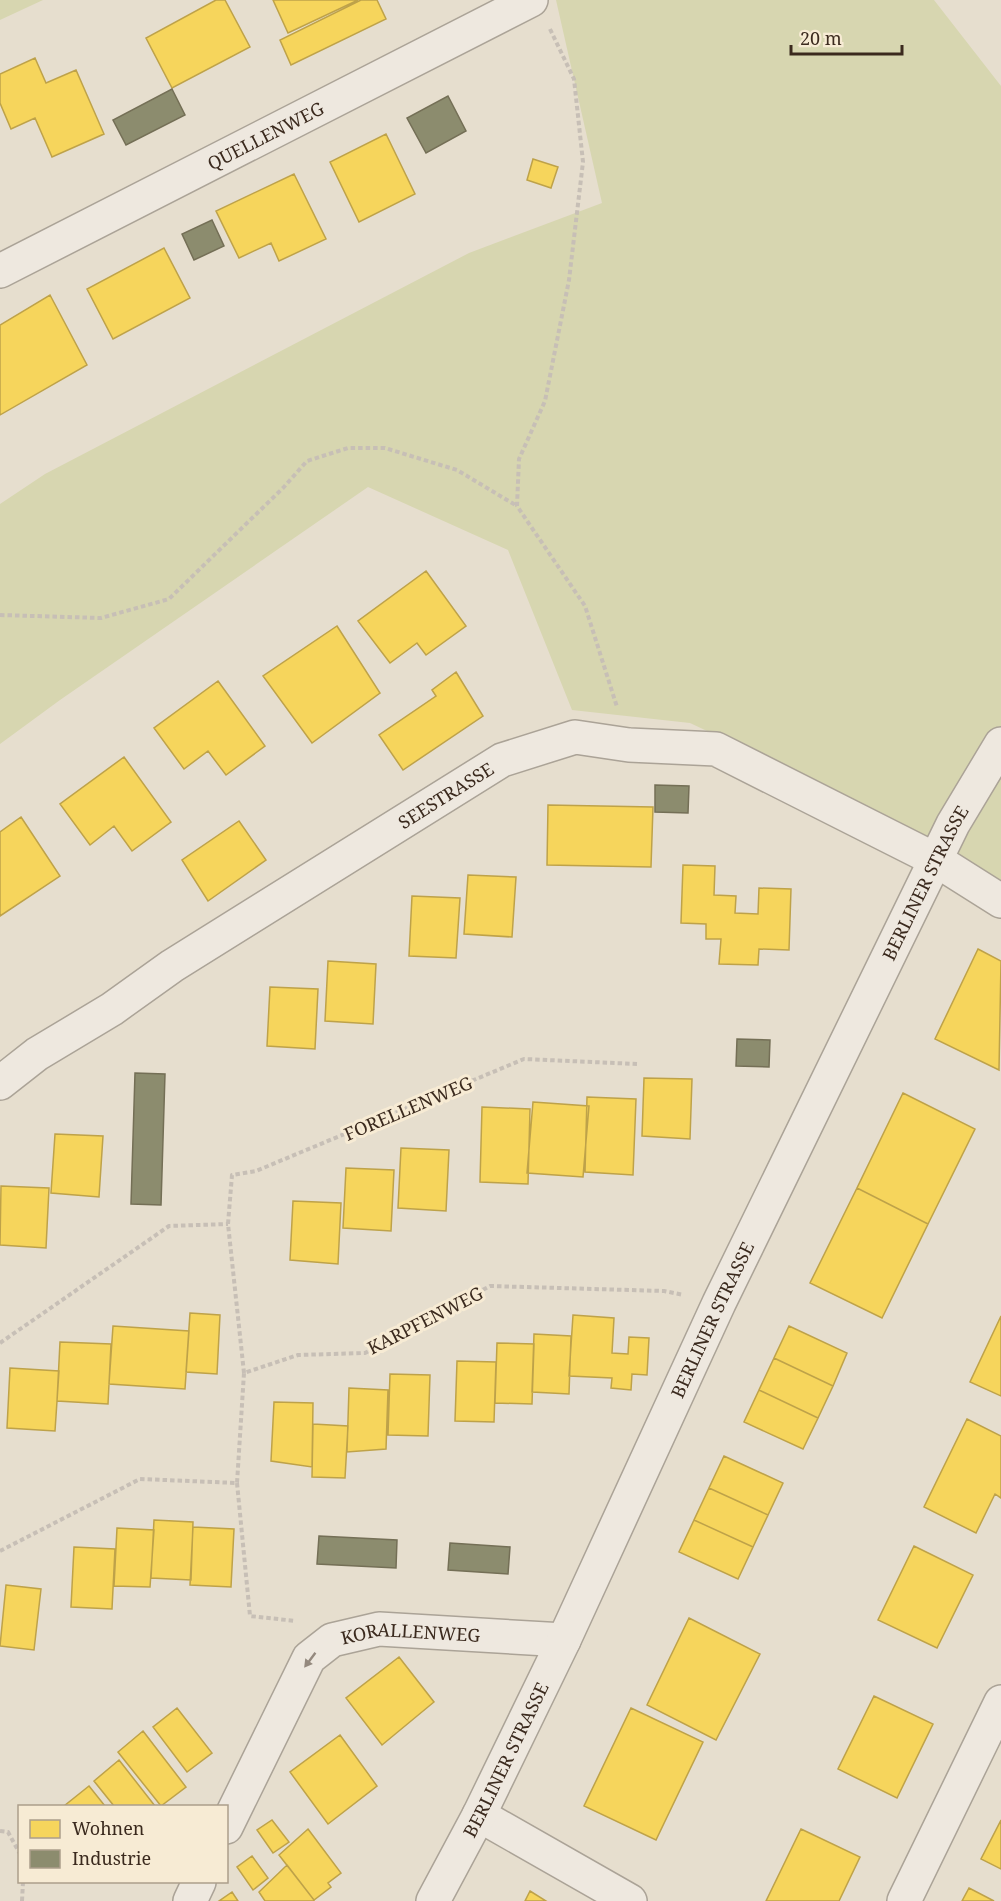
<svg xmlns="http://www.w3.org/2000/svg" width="1001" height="1901" font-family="'Noto Serif',serif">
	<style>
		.green { fill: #d7d6b0 }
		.homes { fill: #f6d55c; stroke: #bea249; stroke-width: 1.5 }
		.industry { fill: #8c8c6e; stroke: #746f56; stroke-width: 1.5 }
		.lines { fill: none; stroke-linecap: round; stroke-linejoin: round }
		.minor-casing { stroke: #aba397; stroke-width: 36 }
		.path { stroke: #c7bfb6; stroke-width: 4; stroke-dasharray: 4.5 3; stroke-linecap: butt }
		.minor { stroke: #eee8df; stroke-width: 33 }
		.oneway { fill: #94897e }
		.labels { text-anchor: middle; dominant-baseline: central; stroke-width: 6; stroke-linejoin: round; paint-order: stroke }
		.street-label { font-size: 18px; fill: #3b2a1e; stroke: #f7ebd4 }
	</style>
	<rect width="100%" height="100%" fill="#e6dece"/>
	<path class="green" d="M 0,0 L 43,0 L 0,20 Z
		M 556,0 L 934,0 L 1001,86 L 1001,883 L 898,821 L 690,723 L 572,710 L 508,550 L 368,487 L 60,700 L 0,744 L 0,504 L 45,474 L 469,253 L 602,203 Z"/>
	<path class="homes" d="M 216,0 L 225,0 L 250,47 L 172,88 L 146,38 Z
		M 273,0 L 358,0 L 288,33 Z
		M 361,0 L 377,0 L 386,19 L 291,65 L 280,40 Z
		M 35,58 L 46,83 L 76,70 L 104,134 L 52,157 L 35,118 L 11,129 L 0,103 L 0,74 Z
		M 386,134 L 415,194 L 359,222 L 330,162 Z
		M 533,159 L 558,167 L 551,188 L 527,180 Z
		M 294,174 L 326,239 L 279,261 L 271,243 L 239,258 L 216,211 Z
		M 164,248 L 190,298 L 113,339 L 87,289 Z
		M 50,295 L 87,365 L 0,415 L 0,325 Z
		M 426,571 L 466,626 L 426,655 L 417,643 L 390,663 L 358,621 Z
		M 337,626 L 380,693 L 312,743 L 263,676 Z
		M 456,672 L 483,716 L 403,770 L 379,735 L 436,696 L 432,690 Z
		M 218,681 L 265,746 L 226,775 L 208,751 L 184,769 L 154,728 Z
		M 124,757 L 171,822 L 132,851 L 114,826 L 90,845 L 60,804 Z
		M 548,805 L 653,807 L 651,867 L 547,865 Z
		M 21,817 L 60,876 L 0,916 L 0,832 Z
		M 239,821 L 266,860 L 208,901 L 182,860 Z
		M 683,865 L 715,866 L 714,895 L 736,896 L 735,913 L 758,914 L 759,888 L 791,889 L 789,950 L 759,949 L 758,965 L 719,964 L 721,939 L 706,939 L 706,924 L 681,923 Z
		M 468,875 L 516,877 L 512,937 L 464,934 Z
		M 412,896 L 460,898 L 456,958 L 409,956 Z
		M 978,949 L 1001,961 L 999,1070 L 935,1039 Z
		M 328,961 L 376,964 L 373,1024 L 325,1021 Z
		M 270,987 L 318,989 L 315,1049 L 267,1046 Z
		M 644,1078 L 692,1079 L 690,1139 L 642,1136 Z
		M 903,1093 L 975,1129 L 928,1224 L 857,1188 Z
		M 587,1097 L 636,1099 L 633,1175 L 585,1172 Z
		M 533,1102 L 589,1106 L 583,1177 L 527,1173 Z
		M 482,1107 L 530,1109 L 528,1184 L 480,1182 Z
		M 55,1134 L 103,1136 L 99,1197 L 51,1193 Z
		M 401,1148 L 449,1150 L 446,1211 L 398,1208 Z
		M 346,1168 L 394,1170 L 391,1231 L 343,1228 Z
		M 1,1186 L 49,1188 L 46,1248 L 0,1245 Z
		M 857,1188 L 928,1224 L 882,1318 L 810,1283 Z
		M 293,1201 L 341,1203 L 338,1264 L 290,1260 Z
		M 190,1313 L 220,1315 L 217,1374 L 186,1372 Z
		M 573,1315 L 614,1318 L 612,1353 L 628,1354 L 629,1337 L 649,1338 L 647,1375 L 632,1374 L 631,1390 L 611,1388 L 612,1378 L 569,1376 Z
		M 1001,1316 L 1001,1396 L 970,1382 Z
		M 113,1326 L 189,1331 L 185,1389 L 109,1384 Z
		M 789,1326 L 847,1353 L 833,1386 L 774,1358 Z
		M 534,1334 L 571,1336 L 569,1394 L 532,1392 Z
		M 60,1342 L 111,1344 L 108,1404 L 57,1401 Z
		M 497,1343 L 534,1344 L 532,1404 L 495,1403 Z
		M 774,1358 L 833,1386 L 818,1418 L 759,1390 Z
		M 457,1361 L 496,1362 L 494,1422 L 455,1421 Z
		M 10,1368 L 59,1371 L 55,1431 L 7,1428 Z
		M 390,1374 L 430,1375 L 428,1436 L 388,1435 Z
		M 349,1388 L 388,1390 L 386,1449 L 347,1452 Z
		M 759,1390 L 818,1418 L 803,1449 L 744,1422 Z
		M 274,1402 L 313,1403 L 312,1467 L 271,1461 Z
		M 967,1419 L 1001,1436 L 1001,1498 L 995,1494 L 976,1533 L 924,1507 Z
		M 313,1424 L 348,1426 L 345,1478 L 312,1477 Z
		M 724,1456 L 783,1483 L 768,1515 L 709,1488 Z
		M 709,1488 L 768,1515 L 753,1547 L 694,1520 Z
		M 154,1520 L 193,1522 L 191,1580 L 151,1578 Z
		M 694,1520 L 753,1547 L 738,1579 L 679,1552 Z
		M 193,1527 L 234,1529 L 231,1587 L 190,1585 Z
		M 117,1528 L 154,1530 L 150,1587 L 114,1586 Z
		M 914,1546 L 973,1575 L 937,1648 L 878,1620 Z
		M 74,1547 L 115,1549 L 112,1609 L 71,1607 Z
		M 6,1585 L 41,1589 L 34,1650 L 0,1646 Z
		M 689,1618 L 760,1654 L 716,1740 L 647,1705 Z
		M 399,1657 L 434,1702 L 382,1745 L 346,1698 Z
		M 874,1696 L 933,1724 L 897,1798 L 838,1769 Z
		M 177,1708 L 212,1753 L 187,1772 L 153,1727 Z
		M 631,1708 L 703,1742 L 656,1840 L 584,1806 Z
		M 143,1731 L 186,1787 L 161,1806 L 118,1752 Z
		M 340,1735 L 377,1786 L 328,1824 L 290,1772 Z
		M 119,1760 L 155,1806 L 114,1806 L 94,1781 Z
		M 89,1786 L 105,1806 L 64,1806 Z
		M 272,1820 L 289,1842 L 273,1853 L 257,1830 Z
		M 1001,1820 L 1001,1869 L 981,1859 Z
		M 308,1829 L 341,1873 L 328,1883 L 331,1887 L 314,1900 L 279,1855 Z
		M 801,1829 L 860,1857 L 839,1901 L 766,1901 Z
		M 252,1856 L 268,1878 L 253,1890 L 237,1867 Z
		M 287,1865 L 314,1900 L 314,1901 L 265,1901 L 259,1892 Z
		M 969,1888 L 994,1901 L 962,1901 Z
		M 530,1891 L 546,1901 L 525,1901 Z
		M 232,1892 L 238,1901 L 219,1901 Z"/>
	<path class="industry" d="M 172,89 L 185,115 L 126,145 L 113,120 Z
		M 448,96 L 466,131 L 426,153 L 407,118 Z
		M 212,220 L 224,246 L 194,260 L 182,234 Z
		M 655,785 L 689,786 L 688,813 L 655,812 Z
		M 737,1039 L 770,1040 L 769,1067 L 736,1066 Z
		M 135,1073 L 165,1074 L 161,1205 L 131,1204 Z
		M 319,1536 L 397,1540 L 396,1568 L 317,1564 Z
		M 450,1543 L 510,1547 L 508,1574 L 448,1570 Z"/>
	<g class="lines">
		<g class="minor-casing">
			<g id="minor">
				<path id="s1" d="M 0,271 L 531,0"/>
				<path id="s2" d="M 0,1083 L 37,1054 L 112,1009 L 172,966 L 502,760 L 575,737 L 629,745 L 716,749 L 936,860 L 1001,901"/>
				<path d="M 479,1815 L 630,1901"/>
				<path id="s3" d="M 226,1827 L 309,1658 L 332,1640 L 379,1629 L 564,1640"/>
				<path d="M 190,1901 L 199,1882"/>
				<path id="s4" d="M 433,1901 L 479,1815 L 564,1640 L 719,1303 L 953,824 L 1001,744"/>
				<path d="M 904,1901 L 1001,1702"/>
			</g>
		</g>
		<path class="path" d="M 550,29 L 574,79 L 583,162 L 569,280 L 545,401 L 519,459 L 517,506 L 585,606 L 617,707
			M 0,615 L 101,618 L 169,599 L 283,488 L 307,461 L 348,448 L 385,448 L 457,470 L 517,506
			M 0,1343 L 169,1226 L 228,1224
			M 244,1373 L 228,1224 L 232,1175 L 256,1171 L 524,1059 L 637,1064
			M 237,1483 L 250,1616 L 296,1621
			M 0,1551 L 140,1479 L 237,1483 L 244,1373 L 298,1355 L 365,1353 L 490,1286 L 664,1291 L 684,1295
			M 0,1831 L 8,1832 L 20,1854
			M 22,1901 L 23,1882"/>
		<use href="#minor" class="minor"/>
	</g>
	<defs><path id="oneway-solid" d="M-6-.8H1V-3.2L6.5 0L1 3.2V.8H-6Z" transform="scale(1.5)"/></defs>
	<use class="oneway" href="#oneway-solid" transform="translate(310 1660) rotate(127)"/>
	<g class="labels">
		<g class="street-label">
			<text stroke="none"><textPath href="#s1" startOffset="298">QUELLENWEG</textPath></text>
			<text stroke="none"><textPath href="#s2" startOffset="531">SEESTRASSE</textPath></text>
			<text stroke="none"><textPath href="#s4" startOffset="1131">BERLINER STRASSE</textPath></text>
			<text transform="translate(408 1108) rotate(-23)">FORELLENWEG</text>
			<text transform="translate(425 1320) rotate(-27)">KARPFENWEG</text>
			<text stroke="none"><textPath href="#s4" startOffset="645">BERLINER STRASSE</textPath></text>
			<text stroke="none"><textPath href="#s3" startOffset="297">KORALLENWEG</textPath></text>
			<text stroke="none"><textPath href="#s4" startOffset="159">BERLINER STRASSE</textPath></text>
		</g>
	</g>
	<rect x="18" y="1805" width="210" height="78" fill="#f7ebd4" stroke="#ac9e8b" stroke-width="1.5"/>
	<rect x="30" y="1820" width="30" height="18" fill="#f6d55c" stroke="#ac9e8b" stroke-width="1.5"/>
	<text x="72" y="1835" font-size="18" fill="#3b2a1e">Wohnen</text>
	<rect x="30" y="1850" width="30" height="18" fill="#8c8c6e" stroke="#ac9e8b" stroke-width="1.5"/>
	<text x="72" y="1865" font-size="18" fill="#3b2a1e">Industrie</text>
	<path d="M791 45v9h111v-9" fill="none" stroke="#3b2a1e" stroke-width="3"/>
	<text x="800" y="45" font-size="18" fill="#3b2a1e" stroke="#f7ebd4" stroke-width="4.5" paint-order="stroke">20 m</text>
</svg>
